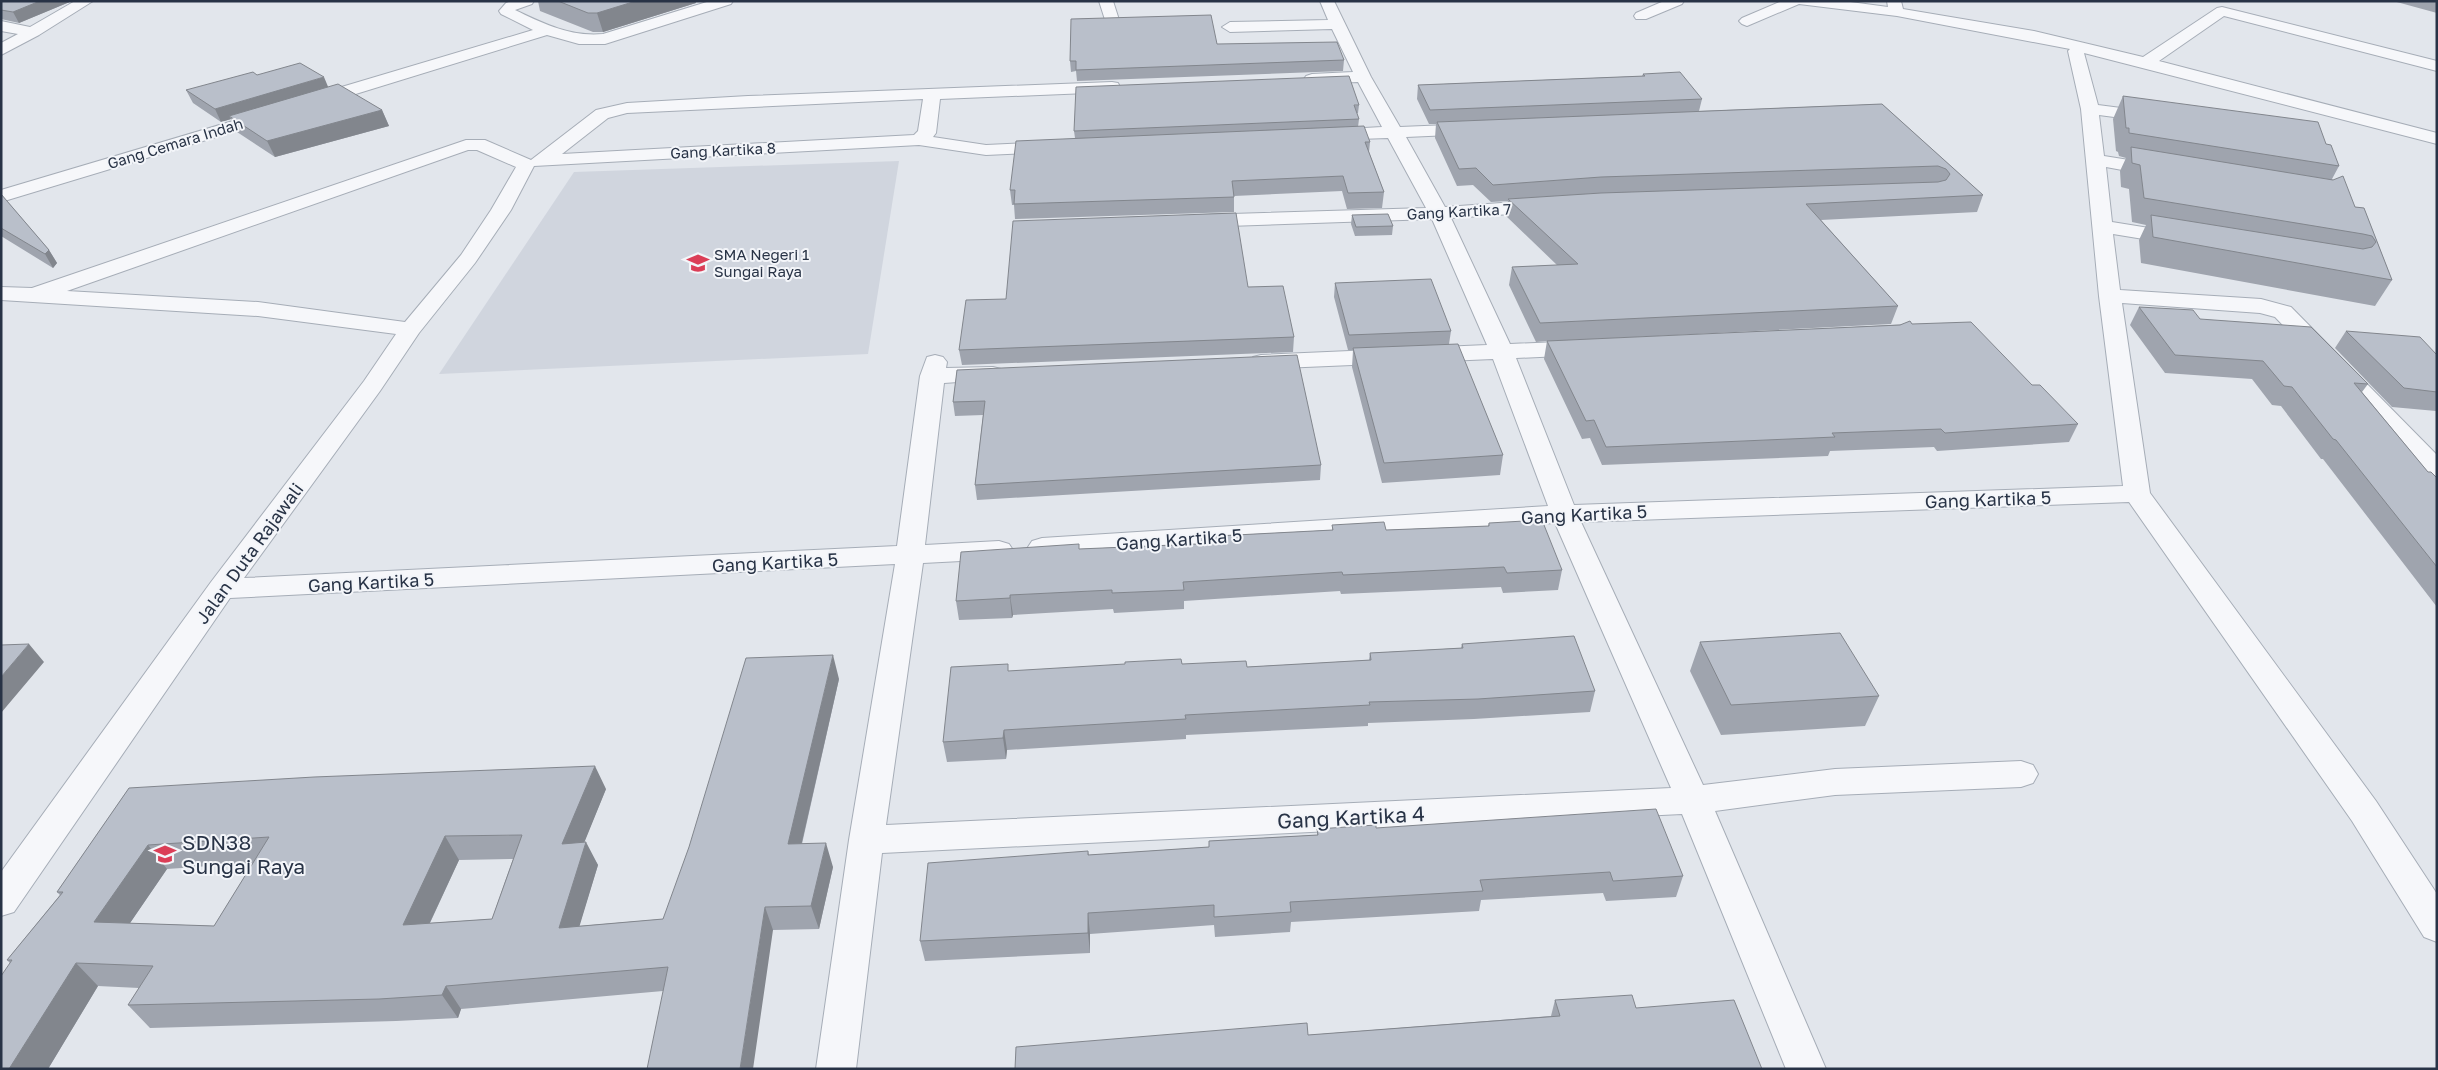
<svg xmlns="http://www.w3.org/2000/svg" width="2438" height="1070" font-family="'Golos Text',sans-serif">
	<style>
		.built { fill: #d0d5de }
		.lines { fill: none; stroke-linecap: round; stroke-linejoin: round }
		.minor-casing { stroke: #a6adb7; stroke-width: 2 }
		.minor { fill: #f6f7fa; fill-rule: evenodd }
		.wall { fill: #9fa4ae; fill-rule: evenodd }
		.shaded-wall { fill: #82868d }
		.building { fill: #b9bfca; stroke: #82868d; fill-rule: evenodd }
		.labels { text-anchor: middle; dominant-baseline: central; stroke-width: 4; stroke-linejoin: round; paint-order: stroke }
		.far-street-label { font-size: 15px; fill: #283346; stroke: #f3f5f9 }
		.far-poi-label { font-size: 15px; fill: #283346; stroke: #f3f5f9; text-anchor: start }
		.street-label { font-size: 18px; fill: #283346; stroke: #f3f5f9 }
		.near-street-label { font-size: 21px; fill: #283346; stroke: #f3f5f9 }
		.near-poi-label { font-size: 21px; fill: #283346; stroke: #f3f5f9; text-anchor: start }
	</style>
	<rect width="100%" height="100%" fill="#e2e6ec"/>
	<path class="built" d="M 899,161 L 868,354 L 439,374 L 574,172 Z"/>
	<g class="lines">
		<g class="minor-casing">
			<path id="minor" d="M 75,1 L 93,1 L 39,35 L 1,55 L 1,43 L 18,34 L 1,31 L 1,21 L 30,27 Z
				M 511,1 L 534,1 L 532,4 L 515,10 C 544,24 571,37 603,34 L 710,1 L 733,1 L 731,4 L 605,44 L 579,44 L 547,35 L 320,105 L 308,105 L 306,101 L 308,97 L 533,30 L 501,14 L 499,11 L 506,3 Z
				M 1099,1 L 1113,1 L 1120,23 L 1117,26 L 1107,26 Z
				M 1320,1 L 1334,1 L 1371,77 L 1400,127 L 1473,124 L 1479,125 L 1482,129 L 1479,133 L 1473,134 L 1406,137 L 1445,207 L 1543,200 L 1550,202 L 1553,206 L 1550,210 L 1543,212 L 1451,218 L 1510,344 L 1582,341 L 1590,343 L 1593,348 L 1590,353 L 1582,355 L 1516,358 L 1574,505 L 2123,486 L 2099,296 L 2081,109 L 2068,51 L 2070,49 L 1897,16 L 1799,4 L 1747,26 L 1742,24 L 1739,21 L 1742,18 L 1782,1 L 1843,1 L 1888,7 L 1887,1 L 1901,1 L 1903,9 L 2034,31 L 2143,57 L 2217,8 L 2222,7 L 2437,61 L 2437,71 L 2224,16 L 2159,61 L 2437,133 L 2437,144 L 2084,53 L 2098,105 L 2152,112 L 2158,113 L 2161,117 L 2158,121 L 2152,122 L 2099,115 L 2104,156 L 2160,165 L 2167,167 L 2169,171 L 2167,175 L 2160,177 L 2106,167 L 2112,222 L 2180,233 L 2187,235 L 2190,239 L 2187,243 L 2180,245 L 2113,234 L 2120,290 L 2261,299 L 2291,307 L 2437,455 L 2437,478 L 2428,476 L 2275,317 L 2260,313 L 2122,303 L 2150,493 L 2376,801 L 2437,894 L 2437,942 L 2424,937 L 2352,821 L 2129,502 L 1581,522 L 1703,785 L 1835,769 L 2021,761 L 2033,765 L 2038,774 L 2033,783 L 2021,787 L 1835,795 L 1715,811 L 1826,1069 L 1786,1069 L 1682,814 L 882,853 L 856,1069 L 816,1069 L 849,840 L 895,564 L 230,598 L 14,912 L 1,916 L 1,872 L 211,582 L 364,381 L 396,334 L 258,316 L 1,300 L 1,287 L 32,288 L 466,140 L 485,140 L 531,160 L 596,110 L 627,103 L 748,96 L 1112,82 L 1118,83 L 1120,87 L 1118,91 L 1112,92 L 940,99 L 936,133 L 933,137 L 986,145 L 1051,142 L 1057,143 L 1060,147 L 1057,151 L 1051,152 L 986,155 L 919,145 L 534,166 L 511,210 L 475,263 L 419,333 L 380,391 L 244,578 L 897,546 L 920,376 L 927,357 L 935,355 L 943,357 L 947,362 L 946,368 L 993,367 L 1001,369 L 1005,374 L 1001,379 L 944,383 L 925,545 L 999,541 L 1009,544 L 1013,550 L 1009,556 L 999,559 L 923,563 L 886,825 L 1671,788 L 1555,523 L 1042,556 L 1032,553 L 1028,547 L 1032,541 L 1042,538 L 1548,506 L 1493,359 L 1261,369 L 1253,367 L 1249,362 L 1253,357 L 1261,355 L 1487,345 L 1432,219 L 1199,227 L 1192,225 L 1189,221 L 1192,217 L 1199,215 L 1426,208 L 1388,138 L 1329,140 L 1323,139 L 1320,135 L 1323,131 L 1329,130 L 1382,127 L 1358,82 L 1312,84 L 1306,82 L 1304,79 L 1306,76 L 1312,74 L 1353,72 L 1332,29 L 1230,32 L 1222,27 L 1230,22 L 1328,20 ZM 923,99 L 918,131 L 914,135 L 562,154 L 608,118 L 627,113 ZM 468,150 L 477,150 L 516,167 L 491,210 L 461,255 L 405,322 L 258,302 L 67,291 Z
				M 1664,1 L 1684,1 L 1682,4 L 1646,19 L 1636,19 L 1634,16 L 1636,13 Z
				M 270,110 L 276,111 L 279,115 L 276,119 L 1,202 L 1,190 Z"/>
		</g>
		<use href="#minor" class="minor"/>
	</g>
	<path class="wall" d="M 1,1 L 72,1 L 19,23 L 1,19 Z
		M 538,1 L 695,1 L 696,3 L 603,32 L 593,32 L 540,11 Z
		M 2393,1 L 2437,1 L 2437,13 Z
		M 1344,60 L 1343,71 L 1077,81 L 1076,71 L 1071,72 L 1070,61 Z
		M 1643,74 L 1702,99 L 1699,111 L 1882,104 L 1983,195 L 1977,212 L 1821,220 L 1898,306 L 1891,324 L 1580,340 L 1912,324 L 2032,385 L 2078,424 L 2069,442 L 1937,451 L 1934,447 L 1830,451 L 1828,456 L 1602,465 L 1590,438 L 1582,439 L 1544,359 L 1547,341 L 1536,342 L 1509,285 L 1512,267 L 1557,265 L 1506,216 L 1508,201 L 1491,202 L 1473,185 L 1457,186 L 1435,138 L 1436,124 L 1429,124 L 1417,99 L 1418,85 L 1642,76 Z
		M 257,75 L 328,87 L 382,110 L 389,126 L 275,157 L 237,132 L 231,119 L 221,122 L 193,103 L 186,90 Z
		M 2123,96 L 2326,144 L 2339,166 L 2332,179 L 2355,207 L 2364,208 L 2392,280 L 2375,306 L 2141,263 L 2139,240 L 2146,225 L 2132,222 L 2129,189 L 2121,187 L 2120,171 L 2126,158 L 2119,156 L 2118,152 L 2116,151 L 2113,119 Z
		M 1359,105 L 1358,113 L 1357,113 L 1359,119 L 1358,127 L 1370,142 L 1369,152 L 1384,192 L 1382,208 L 1347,209 L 1342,191 L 1234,196 L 1234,212 L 1015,219 L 1014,205 L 1012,205 L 1010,190 L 1075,138 L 1074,131 Z
		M 1,194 L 49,250 L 57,263 L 53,268 L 1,236 Z
		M 1352,215 L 1393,226 L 1392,235 L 1355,236 L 1351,224 Z
		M 1335,283 L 1451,331 L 1449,344 L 1503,455 L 1500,475 L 1382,483 L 1352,367 L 1353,350 L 1348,350 L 1334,297 Z
		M 1248,287 L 1294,337 L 1293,352 L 962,365 L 959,350 L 1006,299 Z
		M 2139,307 L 2200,319 L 2368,384 L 2362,392 L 2428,472 L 2437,478 L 2437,607 L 2323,459 L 2321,459 L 2281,406 L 2272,405 L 2252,379 L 2165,373 L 2130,325 Z
		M 2346,331 L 2437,355 L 2437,412 L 2436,411 L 2392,407 L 2335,348 Z
		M 957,370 L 1321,465 L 1320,480 L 977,500 L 975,485 L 983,415 L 955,416 L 953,402 Z
		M 1489,523 L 1562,570 L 1558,590 L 1503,593 L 1501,587 L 1341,594 L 1340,591 L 1184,601 L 1184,609 L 1114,613 L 1113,609 L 1013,615 L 1012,618 L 959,620 L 956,601 L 1079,549 L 1197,544 L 1197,537 L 1332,530 L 1332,525 L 1386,530 L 1488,526 Z
		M 1700,642 L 1879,696 L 1865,726 L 1721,735 L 1690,671 Z
		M 1462,644 L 1595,691 L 1590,712 L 1474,719 L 1368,723 L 1368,726 L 1186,735 L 1186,739 L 1007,750 L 1006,759 L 947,762 L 943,742 L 1009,671 L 1182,664 L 1247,667 L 1369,660 L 1370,653 L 1461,648 Z
		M 839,679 L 802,844 L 833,867 L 819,929 L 773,930 L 663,991 L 461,1009 L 458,1018 L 396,1021 L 150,1028 L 128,1005 L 139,988 L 98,986 L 48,1069 L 1,1069 L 10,963 L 7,960 L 60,895 L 57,892 L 129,788 L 606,789 L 584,842 L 598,865 L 579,926 L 663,919 ZM 513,859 L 492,919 L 430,923 L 459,860 ZM 253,863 L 214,926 L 130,923 L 167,869 Z
		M 1376,828 L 1683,876 L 1676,897 L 1606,901 L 1603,893 L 1481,900 L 1479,911 L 1291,922 L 1290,932 L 1215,937 L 1214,925 L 1090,934 L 1090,953 L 925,961 L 920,941 L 1088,851 L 1089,855 L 1209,847 L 1209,841 L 1317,835 L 1317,829 Z
		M 1555,1000 L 1636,1008 L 1762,1069 L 1308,1035 L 1551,1016 Z"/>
	<path class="shaded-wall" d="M 40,1 L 72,1 L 19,23 L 13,12 Z
		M 636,1 L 695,1 L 696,3 L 603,32 L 597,13 Z
		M 324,77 L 329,89 L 229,116 L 231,119 L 221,122 L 215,109 Z
		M 382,110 L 389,126 L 275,157 L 267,141 Z
		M 49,250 L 57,263 L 53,268 L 45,254 Z
		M 1010,595 L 1013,615 L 1012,618 L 1010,598 Z
		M 29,644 L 44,662 L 1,713 L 1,677 Z
		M 833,655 L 839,679 L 796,868 L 788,844 Z
		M 1004,730 L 1007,750 L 1006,759 L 1003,738 Z
		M 595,766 L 606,789 L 574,868 L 562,844 Z
		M 445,836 L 459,860 L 418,948 L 403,925 Z
		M 586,842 L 598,865 L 572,951 L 559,928 Z
		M 826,843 L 833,867 L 819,929 L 811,906 Z
		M 148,845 L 167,869 L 115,945 L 94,922 Z
		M 765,907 L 773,930 L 753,1069 L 740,1069 Z
		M 1088,913 L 1090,934 L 1090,953 L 1088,933 Z
		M 76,963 L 98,986 L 48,1069 L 9,1069 Z
		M 446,986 L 461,1009 L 458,1018 L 442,995 Z"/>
	<path class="building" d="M 1,1 L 40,1 L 13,12 L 1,10 Z
		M 558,1 L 636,1 L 597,13 L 588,13 Z
		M 1211,15 L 1217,44 L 1337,42 L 1344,60 L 1076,70 L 1076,61 L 1070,61 L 1071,19 Z
		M 300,63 L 324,77 L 215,109 L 186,90 L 253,72 L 257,75 Z
		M 1680,72 L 1702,99 L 1430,110 L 1418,85 L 1645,76 L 1643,74 Z
		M 1349,76 L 1359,105 L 1354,105 L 1359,119 L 1074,131 L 1076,87 Z
		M 338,84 L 382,110 L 267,141 L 229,116 Z
		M 2123,96 L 2318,122 L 2326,144 L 2331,145 L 2339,166 L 2129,133 L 2129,128 L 2126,128 Z
		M 1882,104 L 1983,195 L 1806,204 L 1898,306 L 1540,323 L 1512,267 L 1578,264 L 1508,199 L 1601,193 L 1938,182 L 1946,180 L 1950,174 L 1946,169 L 1938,166 L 1601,177 L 1493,185 L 1476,168 L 1459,169 L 1437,122 Z
		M 1364,126 L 1370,142 L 1365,142 L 1384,192 L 1348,193 L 1343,176 L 1232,181 L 1234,197 L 1014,204 L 1015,190 L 1010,190 L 1016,141 Z
		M 2131,147 L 2333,180 L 2343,176 L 2355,207 L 2364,208 L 2392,280 L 2153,237 L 2151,215 L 2363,249 L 2372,247 L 2376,242 L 2372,236 L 2363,234 L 2144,198 L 2140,165 L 2132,163 Z
		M 1,194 L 49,250 L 45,254 L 1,228 Z
		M 1236,213 L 1248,287 L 1283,286 L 1294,337 L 959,350 L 966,300 L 1006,299 L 1013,221 Z
		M 1388,214 L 1393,226 L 1356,227 L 1352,215 Z
		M 1431,279 L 1451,331 L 1349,335 L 1335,283 Z
		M 2139,307 L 2193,310 L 2200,319 L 2311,327 L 2368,384 L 2354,383 L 2428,472 L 2431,472 L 2437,478 L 2437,567 L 2336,440 L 2333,439 L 2292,387 L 2284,386 L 2263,361 L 2175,355 Z
		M 1910,321 L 1912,324 L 1971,322 L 2032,385 L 2040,385 L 2078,424 L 1945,433 L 1941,429 L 1832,433 L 1835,437 L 1606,447 L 1594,420 L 1586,421 L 1547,341 L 1900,325 Z
		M 2346,331 L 2420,337 L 2437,355 L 2437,392 L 2404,388 Z
		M 1458,344 L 1503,455 L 1384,463 L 1353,348 Z
		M 1297,355 L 1321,465 L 975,485 L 985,401 L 953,402 L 957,370 Z
		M 1542,520 L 1562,570 L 1507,573 L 1504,567 L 1343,575 L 1342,572 L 1183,582 L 1184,590 L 1112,593 L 1112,590 L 1010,595 L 1010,598 L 956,601 L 961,552 L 1079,544 L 1079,549 L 1197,544 L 1197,537 L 1333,530 L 1332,525 L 1384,522 L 1386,530 L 1489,526 L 1489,523 Z
		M 1840,633 L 1879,696 L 1731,705 L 1700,642 Z
		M 1574,636 L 1595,691 L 1478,699 L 1369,702 L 1370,705 L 1185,715 L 1186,719 L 1004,730 L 1003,738 L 943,742 L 951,667 L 1008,664 L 1008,671 L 1125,664 L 1125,662 L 1181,659 L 1182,664 L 1246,661 L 1247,667 L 1371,660 L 1370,653 L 1463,648 L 1462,644 Z
		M 29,644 L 1,677 L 1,645 Z
		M 833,655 L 788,844 L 826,843 L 811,906 L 765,907 L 740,1069 L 647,1069 L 668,967 L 446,986 L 442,995 L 379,999 L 128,1005 L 153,966 L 76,963 L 9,1069 L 1,1069 L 1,976 L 12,960 L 7,960 L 63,892 L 57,892 L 129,788 L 314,777 L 595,766 L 562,844 L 586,842 L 559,928 L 663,919 L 689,847 L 746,658 ZM 522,835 L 492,919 L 403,925 L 445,836 ZM 269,837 L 214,926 L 94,922 L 148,845 Z
		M 1656,809 L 1683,876 L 1613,881 L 1610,872 L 1480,880 L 1483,891 L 1290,902 L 1291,912 L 1214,917 L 1214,905 L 1088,913 L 1088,933 L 920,941 L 928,863 L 1088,851 L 1088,855 L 1209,847 L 1209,841 L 1318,835 L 1317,829 L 1376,825 L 1376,828 Z
		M 1632,995 L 1636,1008 L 1734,1000 L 1762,1069 L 1015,1069 L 1016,1047 L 1307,1023 L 1308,1035 L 1454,1024 L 1560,1016 L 1555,1000 Z"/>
	<defs>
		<g id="school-bare" transform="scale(1.725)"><path d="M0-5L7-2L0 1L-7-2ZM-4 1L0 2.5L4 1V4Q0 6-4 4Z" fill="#db3e57" stroke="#f3f5f9" stroke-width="2.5" paint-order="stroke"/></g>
	</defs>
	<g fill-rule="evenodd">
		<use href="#school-bare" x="698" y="263"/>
		<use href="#school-bare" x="165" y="854"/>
	</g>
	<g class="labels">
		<g class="far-street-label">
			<text transform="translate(175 143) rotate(-17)">Gang Cemara Indah</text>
			<text transform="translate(723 150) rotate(-3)">Gang Kartika 8</text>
			<text transform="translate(1459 211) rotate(-3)">Gang Kartika 7</text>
		</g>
		<g class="far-poi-label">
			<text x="714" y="254">SMA Negeri 1<tspan x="714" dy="17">Sungai Raya</tspan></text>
		</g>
		<g class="street-label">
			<text transform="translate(1988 499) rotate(-2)">Gang Kartika 5</text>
			<text transform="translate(1584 514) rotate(-3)">Gang Kartika 5</text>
			<text transform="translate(1179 539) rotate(-4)">Gang Kartika 5</text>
			<text transform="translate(249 553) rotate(-54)">Jalan Duta Rajawali</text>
			<text transform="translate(775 562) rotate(-3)">Gang Kartika 5</text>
			<text transform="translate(371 582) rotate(-3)">Gang Kartika 5</text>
		</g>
		<g class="near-street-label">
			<text transform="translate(1351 817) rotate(-3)">Gang Kartika 4</text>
		</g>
		<g class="near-poi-label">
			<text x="182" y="842">SDN38<tspan x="182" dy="24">Sungai Raya</tspan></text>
		</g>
	</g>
	<rect width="2438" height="1070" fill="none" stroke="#283346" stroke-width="5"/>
</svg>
